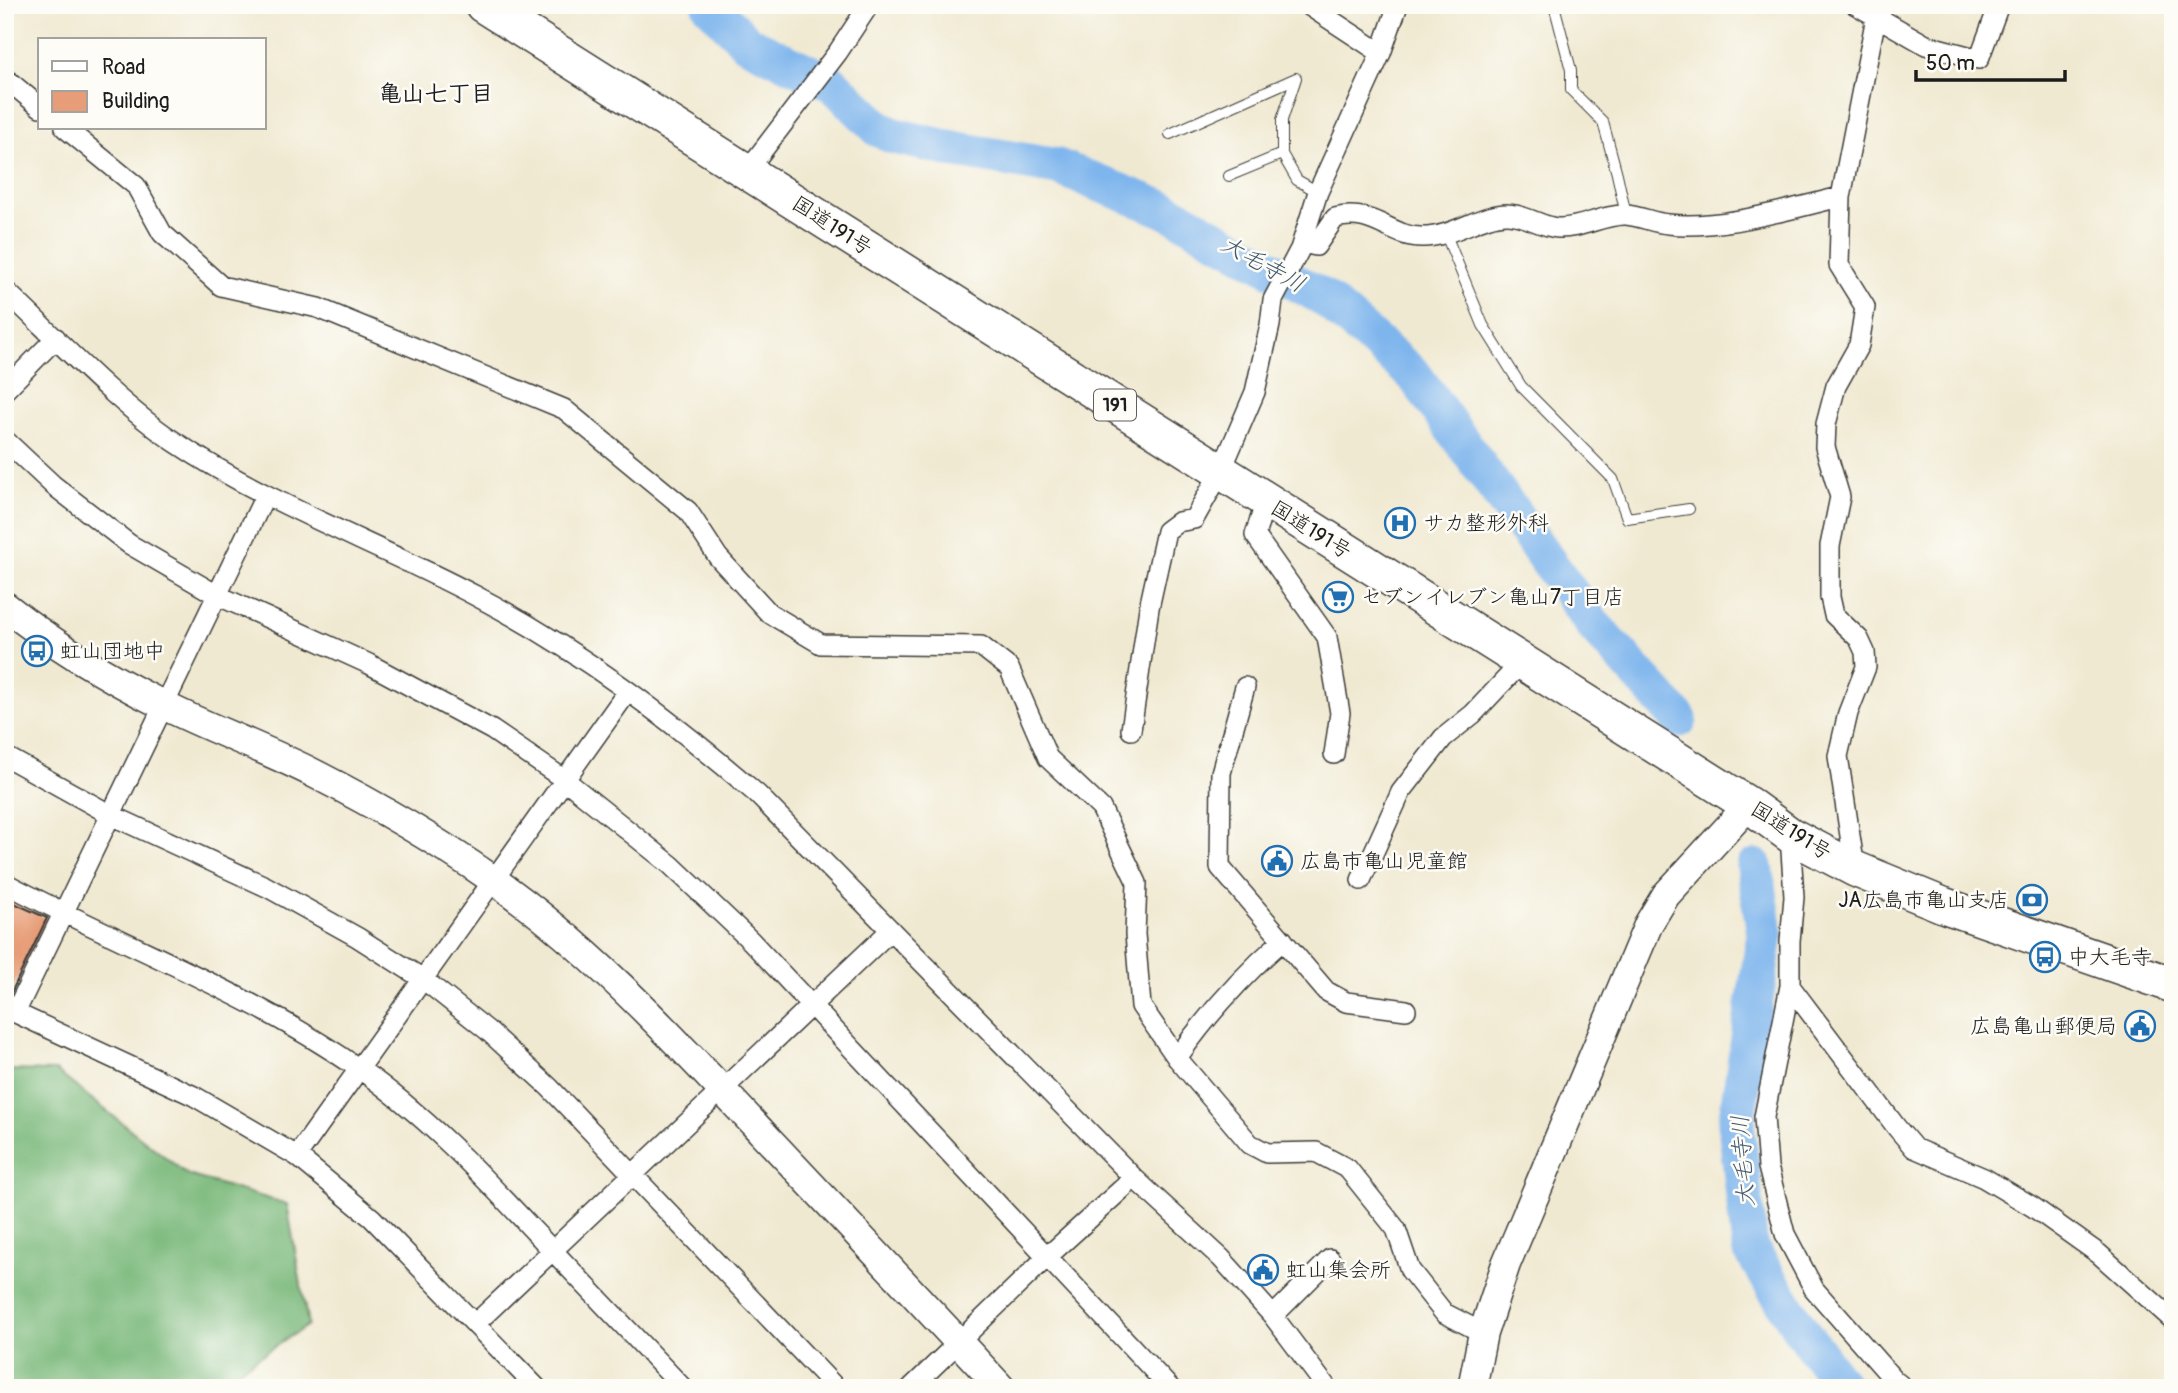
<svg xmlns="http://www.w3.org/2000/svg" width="2178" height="1393" font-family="Pangolin,'Klee One',sans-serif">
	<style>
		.forest { fill: #77b778; stroke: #4a6a4a; stroke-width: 2 }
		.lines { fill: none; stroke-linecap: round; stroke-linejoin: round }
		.river { stroke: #7eb5ed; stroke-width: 37 }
		.building { fill: #e79e78 }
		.lane-casing { stroke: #3c3b37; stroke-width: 12 }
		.street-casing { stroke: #3c3b37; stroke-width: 22 }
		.secondary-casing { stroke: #3c3b37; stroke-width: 31 }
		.highway-casing { stroke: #3c3b37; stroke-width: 38 }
		.lane { stroke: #fff; stroke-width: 10 }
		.street { stroke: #fff; stroke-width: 19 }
		.secondary { stroke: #fff; stroke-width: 28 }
		.highway { stroke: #fff; stroke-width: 35 }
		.labels { text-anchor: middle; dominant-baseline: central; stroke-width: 5; stroke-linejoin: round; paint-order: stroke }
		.shield { fill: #fdfcf7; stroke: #605f5e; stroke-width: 2 }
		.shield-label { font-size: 19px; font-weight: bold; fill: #1c1c1c }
		.street-label { font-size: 21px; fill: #1c1c1c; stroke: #fdfcf7 }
		.poi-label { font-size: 21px; fill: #1c1c1c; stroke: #fdfcf7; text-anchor: start }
		.neighbourhood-label { font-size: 23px; font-weight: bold; fill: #1c1c1c; stroke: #fdfcf7 }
		.water-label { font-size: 23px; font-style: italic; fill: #435970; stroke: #fdfcf7 }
	</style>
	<rect width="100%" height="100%" fill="#fdfcf7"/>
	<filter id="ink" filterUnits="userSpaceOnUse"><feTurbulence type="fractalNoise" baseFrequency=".0143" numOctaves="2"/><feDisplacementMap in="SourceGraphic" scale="14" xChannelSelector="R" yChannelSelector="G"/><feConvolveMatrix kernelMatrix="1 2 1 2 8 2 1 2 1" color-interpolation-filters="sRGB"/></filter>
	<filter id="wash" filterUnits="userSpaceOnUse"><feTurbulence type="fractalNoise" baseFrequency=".00686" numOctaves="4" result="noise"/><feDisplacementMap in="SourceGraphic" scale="28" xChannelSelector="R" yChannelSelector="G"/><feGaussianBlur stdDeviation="1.57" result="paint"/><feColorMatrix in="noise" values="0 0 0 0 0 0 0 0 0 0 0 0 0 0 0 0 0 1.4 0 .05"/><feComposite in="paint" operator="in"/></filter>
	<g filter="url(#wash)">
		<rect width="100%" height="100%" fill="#f0e9d1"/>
		<path class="forest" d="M 5,1070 L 56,1071 L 188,1175 L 287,1204 L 308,1325 L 211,1388 L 5,1388 Z"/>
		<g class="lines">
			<path class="river" d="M 710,5 L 747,43 L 833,84 L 879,129 L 894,136 L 952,149 L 1058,167 L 1166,210 L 1324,298 L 1414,375 L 1595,627 L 1679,719
				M 1755,867 L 1765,934 L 1736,1124 L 1750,1248 L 1801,1330 L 1843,1388"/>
		</g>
		<g id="blocks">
			<path class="building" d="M 5,899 L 47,918 L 9,997 L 5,996 Z"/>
		</g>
	</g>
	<g filter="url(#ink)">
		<use href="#blocks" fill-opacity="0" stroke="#3c3b37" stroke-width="2"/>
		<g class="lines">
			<g class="lane-casing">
				<path id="lane" d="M 1554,5 L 1571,70 L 1571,90 L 1603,122 L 1617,174 L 1626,215
					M 1170,134 L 1296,78 L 1282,120 L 1282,154 L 1297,180 L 1318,192
					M 1229,176 L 1282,154
					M 1446,235 L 1483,325 L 1521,386 L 1613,479 L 1627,518 L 1689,509"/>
			</g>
			<g class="street-casing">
				<path id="street" d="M 1308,5 L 1381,53
					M 1856,5 L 1926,45 L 1979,59 L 1999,5
					M 5,78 L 40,107
					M 65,128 L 136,186 L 162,233 L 221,286 L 318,308 L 564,409 L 688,511 L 718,557 L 769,613 L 821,644 L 981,646 L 1009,668 L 1048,758 L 1101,808 L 1137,883 L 1135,934 L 1141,1006 L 1177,1058 L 1250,1144 L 1267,1153 L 1316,1152 L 1348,1169 L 1396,1229 L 1410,1270 L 1444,1313 L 1483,1333
					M 747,171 L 838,52 L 869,5
					M 1302,243 L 1316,246 L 1335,218 C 1374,208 1390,237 1421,237 C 1452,238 1480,214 1507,214 C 1525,214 1541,227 1558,228 C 1581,229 1604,214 1626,215 C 1640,216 1654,223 1668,224 C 1722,230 1788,209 1841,197
					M 5,290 C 57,339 115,402 175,442 C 269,505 376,543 476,596 C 578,649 670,719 757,794 L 1134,1178 L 1221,1258 L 1273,1316 L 1327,1388
					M 5,390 L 56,338
					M 5,440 L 53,485 L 129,544 L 217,595 L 369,664 L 492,730 L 565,780 L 671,865 L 751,941 L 1170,1388
					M 1266,501 L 1255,535 L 1327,637 L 1340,713 L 1334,754
					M 1245,687 L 1221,773 L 1220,867 L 1326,991 L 1346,1002 L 1406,1010
					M 1131,730 L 1149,608 L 1166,531 L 1178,522 L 1194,519 L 1221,471 L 1255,392 L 1270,325 L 1273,300 L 1300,249 L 1318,192 L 1381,53 L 1398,5
					M 5,756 L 111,815 L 267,887 L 357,937 L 423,979 L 487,1030 L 549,1087 L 836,1388
					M 1790,835 L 1794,897 L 1790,941 L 1790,986 L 1897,1128 L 1914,1148 L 1984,1178 L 2033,1207 L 2099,1254 L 2173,1320
					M 1855,869 L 1838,756 L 1848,713 L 1866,667 L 1865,652 L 1859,639 L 1834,615 L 1830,597 L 1830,546 L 1840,497 L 1825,447 L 1826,424 L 1836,386 L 1859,345 L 1865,307 L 1839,265 L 1841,197 L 1876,17
					M 1361,880 L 1401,792 L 1443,738 L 1473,714 L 1522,662
					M 5,883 C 122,945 249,992 358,1068 C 423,1113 479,1172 533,1230 C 583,1282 633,1335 683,1388
					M 1790,986 L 1764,1117 L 1768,1167 L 1785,1234 L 1814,1289 L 1894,1380 L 1904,1388
					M 5,1008 L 194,1096 L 297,1156 L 372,1218 L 537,1388
					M 15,1013 L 265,496
					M 1177,1058 C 1208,1014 1242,976 1283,940
					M 297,1156 L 628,691
					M 1273,1316 L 1330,1259
					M 476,1323 L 891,930
					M 911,1388 L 1047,1257 L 1134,1178"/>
			</g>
			<g class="secondary-casing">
				<path id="secondary" d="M 5,606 C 54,645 107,677 163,705 C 213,730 266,749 315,774 C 376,805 436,840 492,879 C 591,948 673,1038 755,1125 C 837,1212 920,1300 1001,1388
					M 1472,1388 L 1483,1333 L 1506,1264 L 1649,923 L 1666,895 L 1749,805"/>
			</g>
			<g class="highway-casing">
				<path id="highway" d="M 483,5 L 1749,805 L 1790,835 L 1855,869 L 1943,905 L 2173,985"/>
			</g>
			<use href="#lane" class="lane"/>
			<use href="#street" class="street"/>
			<use href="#secondary" class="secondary"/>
			<use href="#highway" class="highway"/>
		</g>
	</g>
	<defs>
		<g id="hospital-ring" transform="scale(1.575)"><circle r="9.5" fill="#fdfcf7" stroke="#1f6fb2" stroke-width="1.5"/><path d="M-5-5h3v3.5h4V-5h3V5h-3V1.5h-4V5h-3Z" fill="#1f6fb2"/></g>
		<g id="supermarket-ring" transform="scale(1.575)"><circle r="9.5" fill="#fdfcf7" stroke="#1f6fb2" stroke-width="1.5"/><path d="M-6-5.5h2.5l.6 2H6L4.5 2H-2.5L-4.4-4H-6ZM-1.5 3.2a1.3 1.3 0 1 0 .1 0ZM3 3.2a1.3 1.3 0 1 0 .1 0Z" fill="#1f6fb2"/></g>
		<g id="bus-ring" transform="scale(1.575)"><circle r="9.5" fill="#fdfcf7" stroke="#1f6fb2" stroke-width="1.5"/><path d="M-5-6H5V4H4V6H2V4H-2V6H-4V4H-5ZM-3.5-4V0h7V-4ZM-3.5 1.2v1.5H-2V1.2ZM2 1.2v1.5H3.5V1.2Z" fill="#1f6fb2"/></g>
		<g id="civic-ring" transform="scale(1.575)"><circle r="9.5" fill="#fdfcf7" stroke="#1f6fb2" stroke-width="1.5"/><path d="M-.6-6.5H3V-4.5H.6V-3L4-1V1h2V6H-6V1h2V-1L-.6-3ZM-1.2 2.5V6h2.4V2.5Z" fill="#1f6fb2"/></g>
		<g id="bank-ring" transform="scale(1.575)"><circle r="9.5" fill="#fdfcf7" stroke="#1f6fb2" stroke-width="1.5"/><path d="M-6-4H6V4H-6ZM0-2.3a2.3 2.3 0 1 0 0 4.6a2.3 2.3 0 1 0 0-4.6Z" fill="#1f6fb2"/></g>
	</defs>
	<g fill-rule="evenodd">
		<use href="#hospital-ring" x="1400" y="523"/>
		<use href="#supermarket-ring" x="1338" y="597"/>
		<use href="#bus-ring" x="37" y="651"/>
		<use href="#civic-ring" x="1277" y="861"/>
		<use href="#bank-ring" x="2032" y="900"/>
		<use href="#bus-ring" x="2045" y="957"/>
		<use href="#civic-ring" x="2140" y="1026"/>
		<use href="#civic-ring" x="1263" y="1270"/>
	</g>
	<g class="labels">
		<rect class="shield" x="1094" y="389.5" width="42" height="31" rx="5"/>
		<g class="shield-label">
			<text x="1115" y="405">191</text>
		</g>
		<g class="street-label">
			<text transform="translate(832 226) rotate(33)">国道191号</text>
			<text transform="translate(1311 530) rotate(32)">国道191号</text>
			<text transform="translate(1791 831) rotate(32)">国道191号</text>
		</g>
		<g class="poi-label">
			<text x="1423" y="523">サカ整形外科</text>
			<text x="1361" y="597">セブンイレブン亀山7丁目店</text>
			<text x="60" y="651">虹山団地中</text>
			<text x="1300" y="861">広島市亀山児童館</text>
			<text x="2009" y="900" text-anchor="end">JA広島市亀山支店</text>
			<text x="2068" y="957">中大毛寺</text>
			<text x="2117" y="1026" text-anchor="end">広島亀山郵便局</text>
			<text x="1286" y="1270">虹山集会所</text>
		</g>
		<g class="neighbourhood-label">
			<text x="436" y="93">亀山七丁目</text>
		</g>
		<g class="water-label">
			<text transform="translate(1263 264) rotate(29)">大毛寺川</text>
			<text transform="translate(1743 1161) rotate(-94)">大毛寺川</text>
		</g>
	</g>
	<rect width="2178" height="1393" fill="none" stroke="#fdfcf7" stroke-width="28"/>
	<rect x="38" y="38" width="228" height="91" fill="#fdfcf7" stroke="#a3a29f" stroke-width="2"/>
	<rect x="52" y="61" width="35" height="10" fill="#ffffff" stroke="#a3a29f" stroke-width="2"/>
	<text x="102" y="74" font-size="21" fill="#1c1c1c">Road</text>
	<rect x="52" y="91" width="35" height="21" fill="#e79e78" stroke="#a3a29f" stroke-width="2"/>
	<text x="102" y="108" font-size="21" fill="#1c1c1c">Building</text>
	<path d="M1916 70v10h149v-10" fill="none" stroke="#1c1c1c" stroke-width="3.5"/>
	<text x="1926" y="70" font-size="21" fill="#1c1c1c" stroke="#fdfcf7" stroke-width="5" paint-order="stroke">50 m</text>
</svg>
